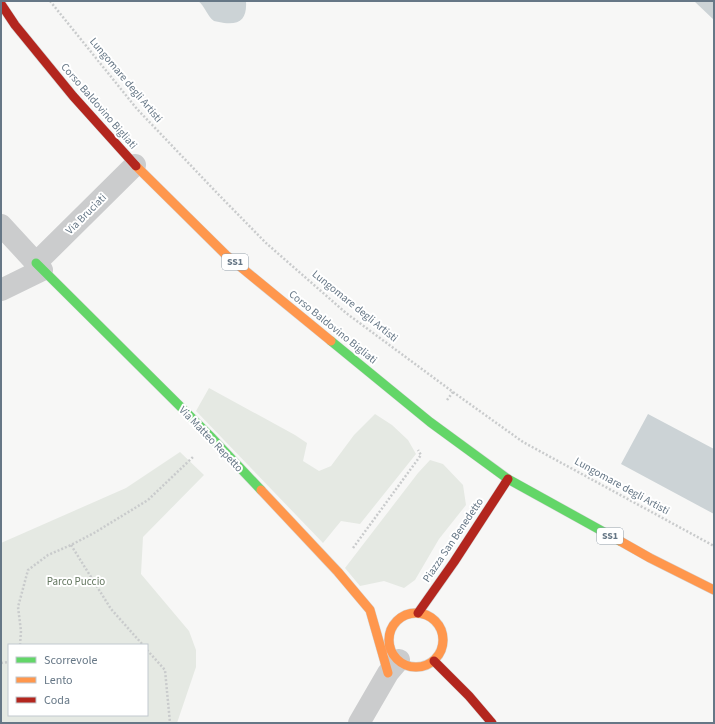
<svg xmlns="http://www.w3.org/2000/svg" width="715" height="724" font-family="'Source Sans 3',sans-serif">
	<style>
		.green { fill: #e5e9e3; fill-rule: evenodd }
		.water { fill: #ccd3d6 }
		.lines { fill: none; stroke-linecap: round; stroke-linejoin: round }
		.fast-casing { stroke: #d4d5d6; stroke-width: 10 }
		.slow-casing { stroke: #d4d5d6; stroke-width: 10 }
		.jam-casing { stroke: #d4d5d6; stroke-width: 10 }
		.path { stroke: #c9cbcc; stroke-width: 2.5; stroke-dasharray: 2 2; stroke-linecap: butt }
		.street { stroke: #cbcccd; stroke-width: 22 }
		.fast { stroke: #63d668; stroke-width: 9 }
		.slow { stroke: #ff974d; stroke-width: 9 }
		.jam { stroke: #b3261e; stroke-width: 9 }
		.labels { text-anchor: middle; dominant-baseline: central; stroke-width: 4; stroke-linejoin: round; paint-order: stroke }
		.shield { fill: #fff; stroke: #94a0aa; stroke-width: 1 }
		.shield-label { font-size: 10px; font-weight: bold; fill: #667786 }
		.street-label { font-size: 11px; fill: #667786; stroke: #fff }
		.park-label { font-size: 11px; fill: #657861; stroke: #fff }
	</style>
	<rect width="100%" height="100%" fill="#f7f7f6"/>
	<path class="green" d="M 209,388 L 295,435 L 307,443 L 303,461 L 319,471 L 331,466 L 354,435 L 375,414 L 392,425 L 408,440 L 416,454 L 360,524 L 341,521 L 323,543 L 196,411 Z
		M 180,452 L 204,475 L 143,537 L 141,574 L 189,631 L 196,650 L 196,667 L 177,723 L 1,723 L 1,543 L 126,488 ZM 9,645 L 147,645 L 147,715 L 9,715 Z
		M 430,460 L 443,464 L 463,485 L 466,505 L 439,539 L 415,580 L 404,588 L 384,581 L 360,586 L 345,568 L 418,473 Z"/>
	<path class="water" d="M 198,1 L 246,1 C 247,18 241,25 224,23 C 221,22 217,22 214,21 C 207,16 205,6 198,1 Z
		M 694,1 L 714,1 L 714,20 Z
		M 648,414 L 714,449 L 714,514 L 621,464 Z"/>
	<g class="lines">
		<g class="fast-casing">
			<path id="fast" d="M 36,263 L 212,438 L 261,490
				M 331,341 L 430,422 L 508,479 L 620,541"/>
		</g>
		<g class="slow-casing">
			<path id="slow" d="M 136,166 L 226,255 L 331,341
				M 261,490 L 338,572 L 370,610 L 388,673
				M 620,541 L 650,558 L 714,590
				M389 640a27 27 0 1 1 54 0a27 27 0 1 1-54 0Z"/>
		</g>
		<g class="jam-casing">
			<path id="jam" d="M 1,4 L 15,25 L 73,96 L 136,166
				M 418,613 L 454,562 L 508,479
				M 434,661 L 469,696 L 492,723"/>
		</g>
		<path class="path" d="M 50,1 L 137,109 L 218,194 L 266,243 L 346,313 L 453,392 L 523,442 L 714,546
			M 447,400 L 453,392
			M 71,545 L 111,609 L 143,645
			M 353,548 L 421,455 L 418,450
			M 20,645 L 21,631 L 18,607 L 28,570 L 48,555 L 71,545 L 94,533 L 148,500 L 193,457
			M 147,650 L 165,670 L 170,723
			M 1,663 L 9,662"/>
		<path class="street" d="M 1,225 L 36,263 L 135,165
			M 1,290 L 42,270
			M 359,723 L 388,673 L 399,660"/>
		<use href="#fast" class="fast"/>
		<use href="#slow" class="slow"/>
		<use href="#jam" class="jam"/>
	</g>
	<g class="labels">
		<g class="shield">
			<rect x="222" y="254" width="26" height="16" rx="3"/>
			<rect x="597" y="528" width="26" height="16" rx="3"/>
		</g>
		<g class="shield-label">
			<text x="235" y="262">SS1</text>
			<text x="610" y="536">SS1</text>
		</g>
		<g class="street-label">
			<text transform="translate(126 80) rotate(50)">Lungomare degli Artisti</text>
			<text transform="translate(99 106) rotate(49)">Corso Baldovino Bigliati</text>
			<text transform="translate(86 214) rotate(-45)">Via Bruciati</text>
			<text transform="translate(355 306) rotate(39)">Lungomare degli Artisti</text>
			<text transform="translate(333 327) rotate(39)">Corso Baldovino Bigliati</text>
			<text transform="translate(211 439) rotate(46)">Via Matteo Repetto</text>
			<text transform="translate(622 486) rotate(29)">Lungomare degli Artisti</text>
			<text transform="translate(453 540) rotate(-56)">Piazza San Benedetto</text>
		</g>
		<g class="park-label">
			<text x="76" y="581">Parco Puccio</text>
		</g>
	</g>
	<rect width="715" height="724" fill="none" stroke="#667786" stroke-width="4"/>
	<rect x="8" y="644" width="140" height="72" fill="#ffffff" stroke="#c2c9cf"/>
	<rect x="16" y="657" width="20" height="6" fill="#63d668" stroke="#c2c9cf"/>
	<text x="44" y="664" font-size="12" fill="#667786">Scorrevole</text>
	<rect x="16" y="677" width="20" height="6" fill="#ff974d" stroke="#c2c9cf"/>
	<text x="44" y="684" font-size="12" fill="#667786">Lento</text>
	<rect x="16" y="697" width="20" height="6" fill="#b3261e" stroke="#c2c9cf"/>
	<text x="44" y="704" font-size="12" fill="#667786">Coda</text>
</svg>
